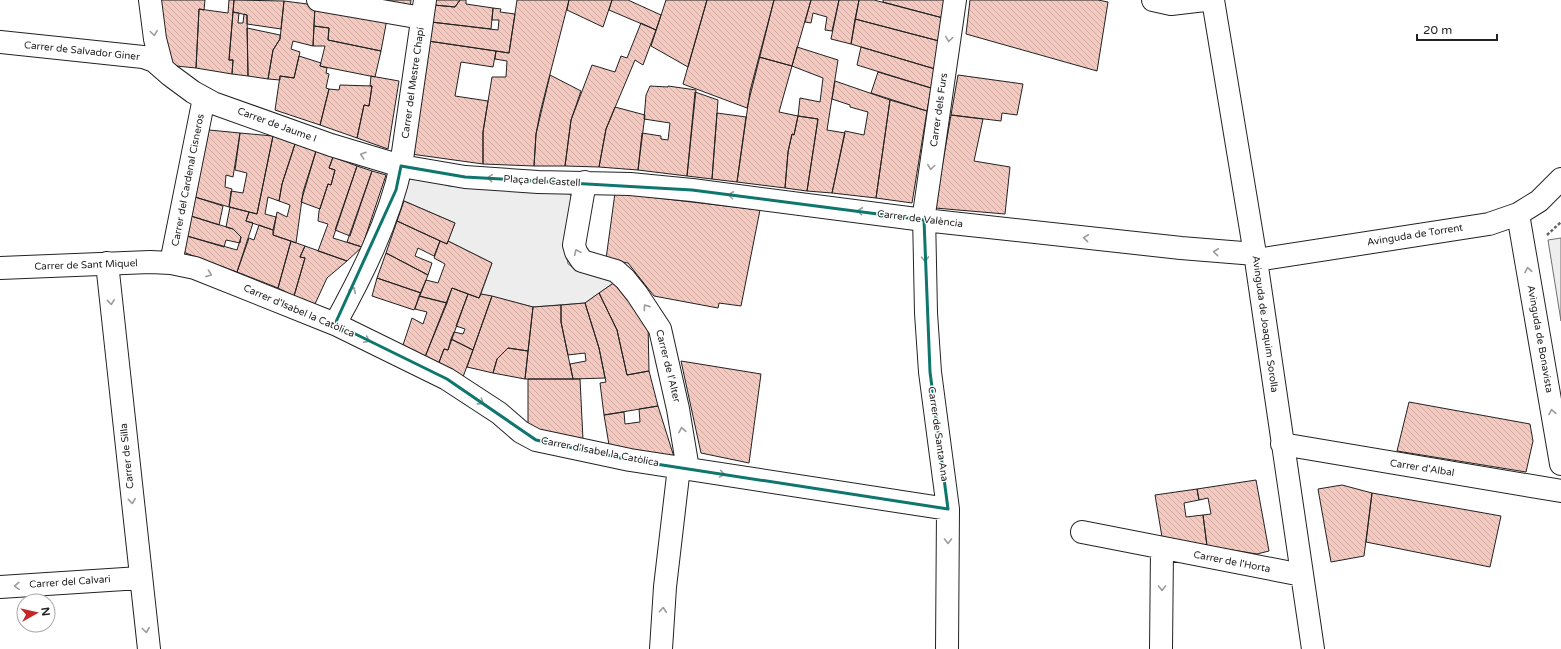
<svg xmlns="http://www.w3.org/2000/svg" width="1561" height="649" font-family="'Varela Round',sans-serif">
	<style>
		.green { fill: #eee; stroke: #6f6f6f }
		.parking { fill: #ededed; stroke: #6f6f6f }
		.building { fill: url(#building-back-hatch); stroke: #222 }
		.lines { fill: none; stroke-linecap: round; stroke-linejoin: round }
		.minor-casing { stroke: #222; stroke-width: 24 }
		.path { stroke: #646464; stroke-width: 2.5; stroke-dasharray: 3 2; stroke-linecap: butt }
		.minor { stroke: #fff; stroke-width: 22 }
		.oneway { stroke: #9c9c9c }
		.marked { fill: none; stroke: #0f766e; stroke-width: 3; stroke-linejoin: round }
		.labels { text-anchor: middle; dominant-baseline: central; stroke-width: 3; stroke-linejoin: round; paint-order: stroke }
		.street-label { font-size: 10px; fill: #222; stroke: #fff }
	</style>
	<defs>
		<pattern id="building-back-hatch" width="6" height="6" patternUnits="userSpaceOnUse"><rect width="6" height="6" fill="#f3c9c0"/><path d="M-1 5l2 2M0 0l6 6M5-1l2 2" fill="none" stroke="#d0aca5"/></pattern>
	</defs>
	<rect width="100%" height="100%" fill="#fff"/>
	<path class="green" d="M 1561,238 L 1561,321 L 1548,240 Z"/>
	<path class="parking" d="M 409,174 L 449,186 L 522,188 L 570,194 L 573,200 L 566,253 L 568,264 L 577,270 L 615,282 L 585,303 L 533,307 L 481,294 L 492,263 L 448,241 L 455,223 L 402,200 Z"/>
	<path class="building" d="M 156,0 L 205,0 L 204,10 L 199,9 L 196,68 L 166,65 Z
		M 229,0 L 234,0 L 229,60 L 233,60 L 232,74 L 196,68 L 199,9 L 228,13 Z
		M 234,0 L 284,1 L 281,29 L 247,24 L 247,15 L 233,12 Z
		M 385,0 L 411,0 L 410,9 L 385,3 Z
		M 434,0 L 460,0 L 455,7 L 434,5 Z
		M 460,0 L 466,0 L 466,4 L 493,8 L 491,29 L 431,22 L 434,5 L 455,7 Z
		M 517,0 L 569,0 L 540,113 L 536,134 L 534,166 L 483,164 L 483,132 L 492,77 L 506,77 L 507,61 L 495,59 L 496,51 L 509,53 Z
		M 569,0 L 612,0 L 603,27 L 567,10 Z
		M 612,0 L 628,0 L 661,15 L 656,30 L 609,10 Z
		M 666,0 L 707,0 L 688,67 L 651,46 Z
		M 707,0 L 774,0 L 747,108 L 683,84 Z
		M 774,0 L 811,0 L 792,66 L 759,57 Z
		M 811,0 L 839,0 L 832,31 L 825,30 L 827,17 L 813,13 L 811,23 L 805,22 Z
		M 839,0 L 859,0 L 851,44 L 831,39 Z
		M 859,0 L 874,0 L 943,18 L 939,41 L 855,19 Z
		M 883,0 L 946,0 L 943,18 L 883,2 Z
		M 970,0 L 1098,0 L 1108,2 L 1097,71 L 966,34 Z
		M 284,1 L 315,5 L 313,46 L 293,41 L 291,49 L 300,52 L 294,78 L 280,76 L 280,80 L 268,79 L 273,50 L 280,39 Z
		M 315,5 L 387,19 L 381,51 L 328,40 L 329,28 L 314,26 Z
		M 493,8 L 501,9 L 500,12 L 515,14 L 509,53 L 428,41 L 431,22 L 498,30 L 499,20 L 492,20 Z
		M 233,12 L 239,13 L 238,23 L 243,23 L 244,14 L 247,15 L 248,76 L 232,74 L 233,60 L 229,60 Z
		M 855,19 L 939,41 L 935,69 L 851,44 Z
		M 641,23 L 656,30 L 643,65 L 635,60 L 606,129 L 599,167 L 565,166 L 571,120 L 592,65 L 615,72 L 621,56 L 627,58 Z
		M 314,26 L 329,28 L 328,40 L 381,51 L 375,77 L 320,66 L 325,46 L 313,46 Z
		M 247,28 L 280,35 L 280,39 L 273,50 L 268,79 L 248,76 Z
		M 428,41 L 496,51 L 493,67 L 461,62 L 455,96 L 488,101 L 483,132 L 483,164 L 411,154 Z
		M 797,47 L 838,60 L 827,130 L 845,133 L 832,193 L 807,191 L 818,119 L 798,116 L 800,98 L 820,102 L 823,78 L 792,66 Z
		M 861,47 L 935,69 L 931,88 L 857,65 Z
		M 299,56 L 321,63 L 320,66 L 327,68 L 326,73 L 329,74 L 326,88 L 329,89 L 320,125 L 275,110 L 280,76 L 294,78 Z
		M 759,57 L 792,66 L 779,112 L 798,116 L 794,135 L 792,134 L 788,152 L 785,188 L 737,182 L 750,91 Z
		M 878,72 L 931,88 L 927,111 L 871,93 Z
		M 550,75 L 581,91 L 571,120 L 565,166 L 534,166 L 536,134 Z
		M 958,75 L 1023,84 L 1017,115 L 1002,113 L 1001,121 L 951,115 Z
		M 371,76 L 399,81 L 388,149 L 357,138 L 364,105 L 369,106 L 372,86 L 370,86 Z
		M 835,81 L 890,100 L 876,198 L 832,193 L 845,131 L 864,135 L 868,112 L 850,107 L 850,105 L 832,99 Z
		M 340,85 L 372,86 L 369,106 L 364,105 L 357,138 L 320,125 L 329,89 L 339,90 Z
		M 650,86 L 668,87 L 668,86 L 696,90 L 687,176 L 638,170 L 642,133 L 661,136 L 661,139 L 668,140 L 670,123 L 644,119 L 646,95 Z
		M 695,92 L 718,100 L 712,179 L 687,176 Z
		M 890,100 L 927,111 L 912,203 L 876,198 Z
		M 615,107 L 645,115 L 638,170 L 599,167 L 606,129 Z
		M 717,113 L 746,117 L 737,182 L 712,179 Z
		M 951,115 L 983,119 L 974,161 L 1010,167 L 1005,214 L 935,208 Z
		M 798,116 L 818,119 L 807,191 L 785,188 L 788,152 L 792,134 L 794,135 Z
		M 209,130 L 240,133 L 233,177 L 226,175 L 225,187 L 232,189 L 229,207 L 195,197 Z
		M 240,133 L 273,136 L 257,214 L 229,207 L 231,191 L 243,193 L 247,173 L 235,170 Z
		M 273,136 L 295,144 L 282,184 L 279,201 L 268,197 L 265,214 L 276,217 L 273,230 L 246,221 L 249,212 L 257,214 Z
		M 295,144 L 316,151 L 303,192 L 296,243 L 273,235 L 277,212 L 287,217 L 290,205 L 279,201 L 282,184 Z
		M 316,151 L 333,157 L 329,168 L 335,170 L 331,185 L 328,184 L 320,209 L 301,202 Z
		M 333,157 L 357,166 L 333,238 L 362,247 L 347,261 L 318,251 L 328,224 L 318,221 L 319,211 L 328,184 L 331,185 L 335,170 L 329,168 Z
		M 357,166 L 372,171 L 350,236 L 335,230 Z
		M 372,171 L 386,175 L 362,247 L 347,242 Z
		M 615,193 L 760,210 L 741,306 L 719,303 L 718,308 L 654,296 L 628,263 L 606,259 Z
		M 195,197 L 223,206 L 219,225 L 191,216 Z
		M 404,201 L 455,223 L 447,244 L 397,221 Z
		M 230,207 L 249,212 L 246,221 L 253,223 L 237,272 L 183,252 L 187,236 L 237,250 L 241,237 L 233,229 L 226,227 Z
		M 191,216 L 233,229 L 241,237 L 240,243 L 226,240 L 224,247 L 187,236 Z
		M 397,221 L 440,241 L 434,256 L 418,248 L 415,256 L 432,263 L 428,275 L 386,253 Z
		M 259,225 L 273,230 L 273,235 L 291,241 L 278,288 L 237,272 L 249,238 L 254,240 Z
		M 291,241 L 305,246 L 300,257 L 305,258 L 294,296 L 278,288 Z
		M 440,241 L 447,244 L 448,241 L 492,263 L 479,298 L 452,288 L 447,303 L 419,296 L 426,280 L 438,283 L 445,264 L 434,258 Z
		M 305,246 L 347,261 L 327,278 L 315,304 L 294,296 L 305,258 L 300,257 Z
		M 386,253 L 428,275 L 421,293 L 377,278 Z
		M 377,278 L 421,293 L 414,310 L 372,296 Z
		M 615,282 L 648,323 L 649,371 L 627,375 L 617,330 L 599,293 Z
		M 452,288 L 468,294 L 448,350 L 444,349 L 438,365 L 425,357 Z
		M 599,293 L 617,330 L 627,375 L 649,371 L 658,406 L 604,415 L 600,383 L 606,382 L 599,348 L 585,303 Z
		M 468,294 L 479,298 L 481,294 L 492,296 L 473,350 L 451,339 L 454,332 L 463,334 L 465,329 L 456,326 Z
		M 419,296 L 447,303 L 425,357 L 403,345 L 412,318 L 423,324 L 427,312 L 415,309 Z
		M 492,296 L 533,307 L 528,351 L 508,348 L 497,359 L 493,373 L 467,367 Z
		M 585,303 L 599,348 L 605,378 L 573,379 L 570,364 L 586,361 L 585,353 L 568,355 L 561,322 L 561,305 Z
		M 561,305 L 561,322 L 573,379 L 525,379 L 533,307 Z
		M 451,339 L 473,350 L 463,377 L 438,365 L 444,349 L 448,350 Z
		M 508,348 L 528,351 L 525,379 L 493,373 L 497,359 Z
		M 681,361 L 761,374 L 749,463 L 701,453 Z
		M 528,379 L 580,379 L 583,440 L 528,429 Z
		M 1409,402 L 1530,424 L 1533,441 L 1526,472 L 1397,451 Z
		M 658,406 L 674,457 L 609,445 L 604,415 L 624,412 L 625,424 L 640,422 L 639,409 Z
		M 1256,480 L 1269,551 L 1257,554 L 1207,546 L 1203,515 L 1211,514 L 1208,498 L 1199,500 L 1197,489 Z
		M 1342,485 L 1372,493 L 1364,556 L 1331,562 L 1318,489 Z
		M 1197,489 L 1199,500 L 1184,503 L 1186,517 L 1203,515 L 1207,546 L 1162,537 L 1155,495 Z
		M 1372,493 L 1501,516 L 1490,567 L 1366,542 Z"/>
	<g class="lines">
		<g class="minor-casing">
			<path id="minor" d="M 150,0 L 155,39 L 162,66
				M 318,0 L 422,18
				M 1153,0 L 1171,4 L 1205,0
				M 1213,0 L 1256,260 L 1313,649
				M 0,42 L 143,57 L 154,61 L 170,75 L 193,92 L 213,103 L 331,145 L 401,166 L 465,177 L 538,182 L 630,184 L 692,190 L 924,220 L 1181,248 L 1255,254
				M 585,182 L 574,245 L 576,252 L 582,261 L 616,271 L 625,279 L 637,294 L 660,329 L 678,409 L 688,469
				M 1518,214 L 1561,464
				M 1256,260 L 1489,224 L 1518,214 L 1539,201 L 1561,179
				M 107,263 L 149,649
				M 171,263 L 204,98
				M 0,268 L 150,262 L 171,263 L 195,268 L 335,324 L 447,379 L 499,413 L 521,432 L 536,440 L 630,460 L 948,509
				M 335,324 C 362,275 389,221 401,166 L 425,0
				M 1282,444 L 1561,491
				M 1082,532 L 1302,575
				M 0,587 L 140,578
				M 661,649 L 665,587 L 679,467
				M 947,649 L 948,509 L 930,372 L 926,313 L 924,214 L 955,0
				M 1161,649 L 1162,549"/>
		</g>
		<path class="path" d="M 1547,235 L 1561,222"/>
		<use href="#minor" class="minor"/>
	</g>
	<defs><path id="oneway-chevron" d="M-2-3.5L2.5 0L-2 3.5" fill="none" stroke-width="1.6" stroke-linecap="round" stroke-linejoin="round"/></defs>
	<g class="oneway">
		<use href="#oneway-chevron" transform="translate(154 33) rotate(82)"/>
		<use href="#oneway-chevron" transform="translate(949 39) rotate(98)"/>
		<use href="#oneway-chevron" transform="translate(363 155) rotate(-162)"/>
		<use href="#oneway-chevron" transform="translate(931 167) rotate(98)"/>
		<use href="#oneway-chevron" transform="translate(490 178) rotate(-176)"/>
		<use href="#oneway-chevron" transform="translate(731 195) rotate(-173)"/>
		<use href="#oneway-chevron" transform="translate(860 211) rotate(-173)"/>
		<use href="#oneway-chevron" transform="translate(1086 238) rotate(-174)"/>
		<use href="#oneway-chevron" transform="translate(577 252) rotate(-114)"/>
		<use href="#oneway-chevron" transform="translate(1216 252) rotate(-174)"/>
		<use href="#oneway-chevron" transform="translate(925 259) rotate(89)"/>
		<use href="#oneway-chevron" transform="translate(1528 270) rotate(-100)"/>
		<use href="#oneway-chevron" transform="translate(209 274) rotate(21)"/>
		<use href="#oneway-chevron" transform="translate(353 290) rotate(-64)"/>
		<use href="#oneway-chevron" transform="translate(111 302) rotate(84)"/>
		<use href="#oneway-chevron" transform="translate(646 307) rotate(-125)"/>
		<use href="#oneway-chevron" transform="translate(367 340) rotate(26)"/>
		<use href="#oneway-chevron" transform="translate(481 402) rotate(33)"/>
		<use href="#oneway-chevron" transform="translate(1552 412) rotate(-100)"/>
		<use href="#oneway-chevron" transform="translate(682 430) rotate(-100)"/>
		<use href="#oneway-chevron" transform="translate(722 474) rotate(9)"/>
		<use href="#oneway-chevron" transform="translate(132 501) rotate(84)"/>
		<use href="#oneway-chevron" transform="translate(948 541) rotate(90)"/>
		<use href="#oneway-chevron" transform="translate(17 586) rotate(176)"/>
		<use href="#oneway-chevron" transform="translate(1162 588) rotate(90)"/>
		<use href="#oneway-chevron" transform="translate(663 610) rotate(-86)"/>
		<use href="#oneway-chevron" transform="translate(146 630) rotate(83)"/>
	</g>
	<path class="marked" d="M 401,166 L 465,177 L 692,190 L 924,220 L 930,372 L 948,509 L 630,460 L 536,440 L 447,379 L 335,324 L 396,190 Z"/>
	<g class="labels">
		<g class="street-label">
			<text transform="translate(82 51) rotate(6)">Carrer de Salvador Giner</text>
			<text transform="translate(413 83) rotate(-82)">Carrer del Mestre Chapí</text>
			<text transform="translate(939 110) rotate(-82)">Carrer dels Furs</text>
			<text transform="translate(277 125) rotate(20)">Carrer de Jaume I</text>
			<text transform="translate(188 180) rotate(-79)">Carrer del Cardenal Cisneros</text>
			<text transform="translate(542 181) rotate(3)">Plaça del Castell</text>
			<text transform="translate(920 219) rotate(7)">Carrer de València</text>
			<text transform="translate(1415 235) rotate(-9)">Avinguda de Torrent</text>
			<text transform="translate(86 265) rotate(-2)">Carrer de Sant Miquel</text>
			<text transform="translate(299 311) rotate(23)">Carrer d'Isabel la Catòlica</text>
			<text transform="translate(1265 324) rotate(82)">Avinguda de Joaquim Sorolla</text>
			<text transform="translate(1540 339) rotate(80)">Avinguda de Bonavista</text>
			<text transform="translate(668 366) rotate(76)">Carrer de l'Alter</text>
			<text transform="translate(938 434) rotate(82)">Carrer de Santa Ana</text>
			<text transform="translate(600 452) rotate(11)">Carrer d'Isabel la Catòlica</text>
			<text transform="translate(127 456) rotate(-96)">Carrer de Silla</text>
			<text transform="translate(1422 468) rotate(9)">Carrer d'Albal</text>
			<text transform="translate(1232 562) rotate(11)">Carrer de l'Horta</text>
			<text transform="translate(70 582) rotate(-4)">Carrer del Calvari</text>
		</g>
	</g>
	<g transform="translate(36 613) rotate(82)"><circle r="19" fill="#ffffff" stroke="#a7a7a7"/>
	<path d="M0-3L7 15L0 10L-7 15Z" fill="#c62828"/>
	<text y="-6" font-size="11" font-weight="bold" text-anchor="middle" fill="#222222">N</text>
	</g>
	<path d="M1417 34v6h80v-6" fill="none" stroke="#222222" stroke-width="2"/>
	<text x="1423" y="34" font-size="12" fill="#222222" stroke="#ffffff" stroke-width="3" paint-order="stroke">20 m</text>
</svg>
